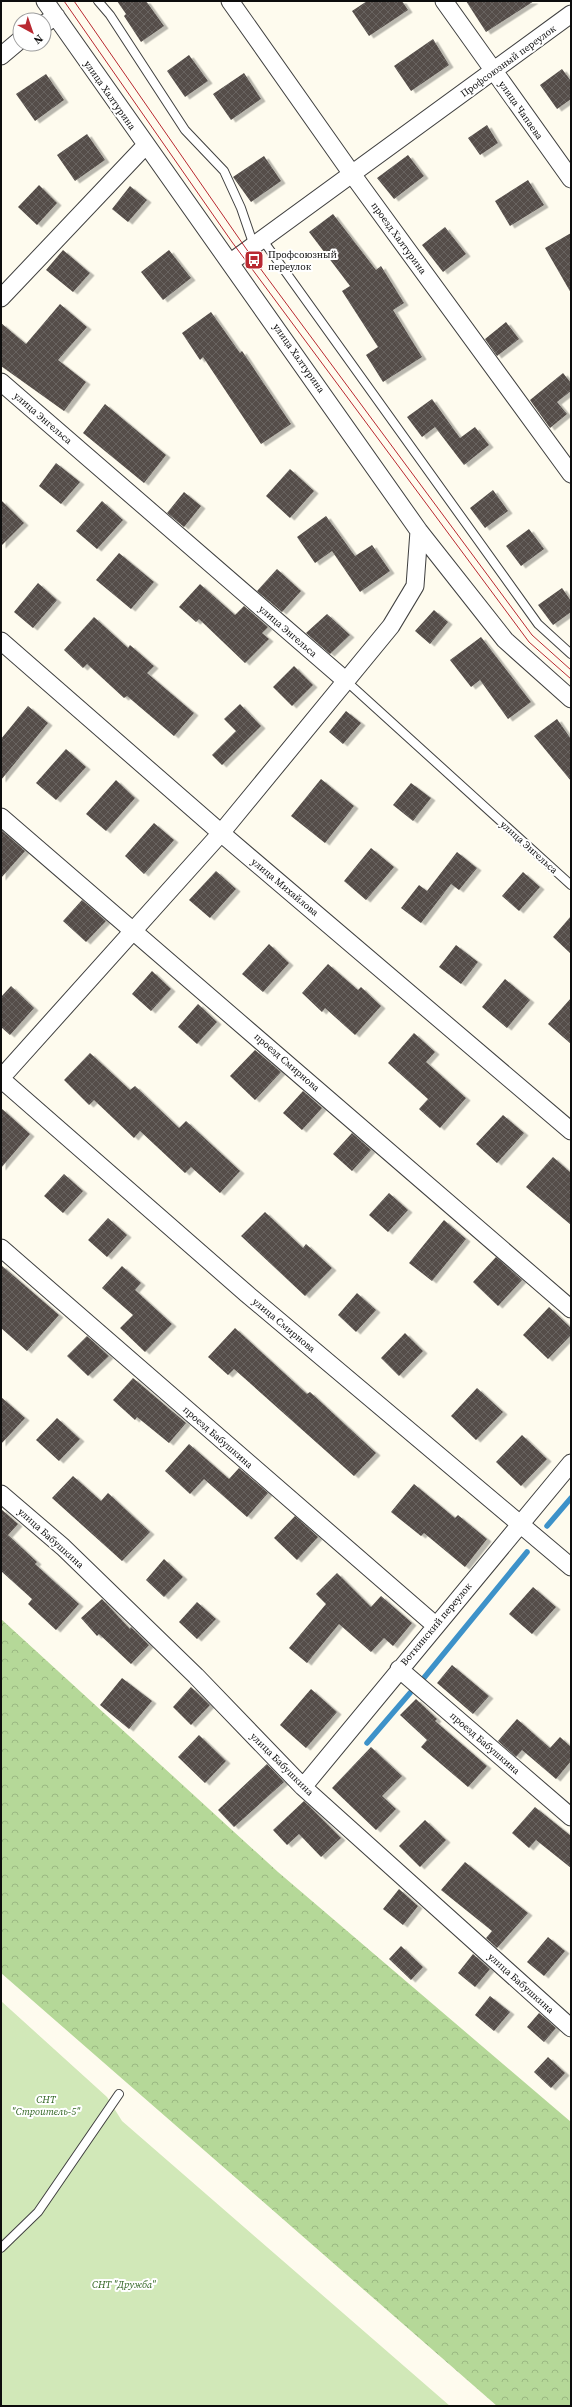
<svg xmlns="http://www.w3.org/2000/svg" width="572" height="2407" font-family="'Source Serif 4',serif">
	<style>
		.forest { fill: url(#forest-crowns) }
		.garden { fill: #d1e8b8 }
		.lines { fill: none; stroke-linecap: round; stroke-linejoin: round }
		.stream { stroke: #3d92c9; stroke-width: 5.5 }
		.building { fill: url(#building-cross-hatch); filter: url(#shadow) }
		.service-casing { stroke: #404040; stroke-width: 10 }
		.minor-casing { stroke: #404040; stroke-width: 19 }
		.service { stroke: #fff; stroke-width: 8 }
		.minor { stroke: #fff; stroke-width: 17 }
		.tram { stroke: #b92931; stroke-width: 1 }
		.labels { text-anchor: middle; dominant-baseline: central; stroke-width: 4; stroke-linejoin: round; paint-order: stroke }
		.street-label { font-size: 10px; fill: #0d0d0d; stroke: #fff }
		.poi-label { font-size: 10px; fill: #0d0d0d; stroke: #fff; text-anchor: start }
		.park-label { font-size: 10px; font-style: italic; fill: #2e631f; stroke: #fff }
	</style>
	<defs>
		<pattern id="forest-crowns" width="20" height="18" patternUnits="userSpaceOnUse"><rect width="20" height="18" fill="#b5d898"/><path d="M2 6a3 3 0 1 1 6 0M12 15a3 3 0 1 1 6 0" fill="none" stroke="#9ab882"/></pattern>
		<pattern id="building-cross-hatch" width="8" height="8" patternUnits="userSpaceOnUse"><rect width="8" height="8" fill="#554e4a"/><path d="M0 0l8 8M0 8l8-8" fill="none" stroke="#686360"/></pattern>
		<filter id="shadow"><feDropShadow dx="4.5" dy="2.5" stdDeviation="0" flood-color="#0004"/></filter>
	</defs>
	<rect width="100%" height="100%" fill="#fefbee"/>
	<path class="forest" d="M 1,1619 L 278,1872 L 571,2122 L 571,2406 L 497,2406 L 1,1973 Z"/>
	<path class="garden" d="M 1,2001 L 107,2097 L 122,2121 L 450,2406 L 1,2406 Z"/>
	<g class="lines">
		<path class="stream" d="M 547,1526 L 571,1498
			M 423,1679 L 527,1552
			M 367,1743 L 410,1693"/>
	</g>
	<path class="building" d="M 117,1 L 146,1 L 164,26 L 141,42 L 124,16 L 126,14 Z
		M 367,1 L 402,1 L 408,10 L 369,36 L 352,11 Z
		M 466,1 L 534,1 L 486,32 Z
		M 433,39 L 449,65 L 411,91 L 394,66 Z
		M 189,55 L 208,81 L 185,97 L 167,71 Z
		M 562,69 L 571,81 L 571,99 L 557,109 L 540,85 Z
		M 244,73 L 261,99 L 231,120 L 213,94 Z
		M 46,74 L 64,100 L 35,121 L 16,94 Z
		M 487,125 L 498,143 L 480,155 L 468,138 Z
		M 87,134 L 105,160 L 75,181 L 57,155 Z
		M 408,155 L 424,176 L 394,199 L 377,178 Z
		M 264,156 L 281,181 L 251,202 L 233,177 Z
		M 528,180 L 544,205 L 510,226 L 495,201 Z
		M 39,185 L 57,203 L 37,225 L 18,207 Z
		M 130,186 L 147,200 L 128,222 L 112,209 Z
		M 333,214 L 376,270 L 381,266 L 404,303 L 393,310 L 422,357 L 383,382 L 366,355 L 378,347 L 342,291 L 350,286 L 309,232 Z
		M 445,227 L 466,254 L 443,272 L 422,245 Z
		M 571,233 L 571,293 L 545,248 Z
		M 63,250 L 90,273 L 73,292 L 46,270 Z
		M 169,250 L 191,278 L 163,300 L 141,272 Z
		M 60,304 L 87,327 L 58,360 L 86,382 L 64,411 L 1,366 L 1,323 L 26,344 Z
		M 211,312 L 240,353 L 242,351 L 291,424 L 261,444 L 203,357 L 200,360 L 182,333 Z
		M 506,322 L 519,339 L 497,356 L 485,339 Z
		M 563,373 L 571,383 L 571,391 L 557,402 L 567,414 L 550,428 L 530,400 Z
		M 432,399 L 460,438 L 475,427 L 489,445 L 464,465 L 435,427 L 422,437 L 407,417 Z
		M 105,404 L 166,455 L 144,483 L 83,433 Z
		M 56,463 L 80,482 L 61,504 L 39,486 Z
		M 290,469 L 314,491 L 290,518 L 266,496 Z
		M 493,490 L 508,511 L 485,528 L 470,508 Z
		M 184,492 L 201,506 L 184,527 L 167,513 Z
		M 1,500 L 24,523 L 1,546 Z
		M 102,501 L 123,520 L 97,549 L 76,531 Z
		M 326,516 L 355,556 L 372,545 L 390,571 L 360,592 L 332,551 L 315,563 L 297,537 Z
		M 529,529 L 544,549 L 521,566 L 506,546 Z
		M 119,553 L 154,582 L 131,609 L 96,580 Z
		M 277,569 L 301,591 L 282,612 L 257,591 Z
		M 38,583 L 57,600 L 33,628 L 14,612 Z
		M 200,584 L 235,615 L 244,606 L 268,627 L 262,633 L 269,639 L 245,663 L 199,619 L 196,622 L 179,607 Z
		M 562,588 L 571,601 L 571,612 L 553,625 L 538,605 Z
		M 434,610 L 448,622 L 430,644 L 415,631 Z
		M 327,614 L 350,635 L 330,654 L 306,633 Z
		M 94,617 L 128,648 L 130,645 L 154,666 L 147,673 L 194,713 L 174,736 L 127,696 L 124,698 L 87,664 L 83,668 L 64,650 Z
		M 481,637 L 531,702 L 508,719 L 480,680 L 471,687 L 450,660 Z
		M 294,666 L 313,685 L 292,706 L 273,687 Z
		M 240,704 L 261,726 L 222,765 L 212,755 L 236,731 L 224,719 Z
		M 28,706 L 48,723 L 1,780 L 1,739 Z
		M 346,711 L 361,723 L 343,744 L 329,732 Z
		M 557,719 L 571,739 L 571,781 L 534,736 Z
		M 66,749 L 86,767 L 56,800 L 36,783 Z
		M 321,779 L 354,806 L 325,843 L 291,816 Z
		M 116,780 L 135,798 L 106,831 L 86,814 Z
		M 411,783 L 431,798 L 413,821 L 393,805 Z
		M 154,823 L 174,840 L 144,874 L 125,856 Z
		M 1,830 L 25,851 L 1,878 Z
		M 371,848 L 394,867 L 366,900 L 344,881 Z
		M 457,852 L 477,868 L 459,890 L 451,884 L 421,923 L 401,908 L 419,885 L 427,891 Z
		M 216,871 L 236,889 L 210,918 L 189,900 Z
		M 523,872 L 540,887 L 519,911 L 502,896 Z
		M 82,900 L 106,921 L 86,942 L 63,921 Z
		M 571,916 L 571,954 L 553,937 Z
		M 269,944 L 289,963 L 263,992 L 242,974 Z
		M 456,945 L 478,962 L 461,984 L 439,967 Z
		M 328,964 L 358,990 L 361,987 L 381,1006 L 355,1035 L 325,1008 L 322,1012 L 302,993 Z
		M 152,971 L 171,989 L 151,1011 L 132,994 Z
		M 505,979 L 530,1000 L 507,1028 L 482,1007 Z
		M 11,986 L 34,1008 L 10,1035 L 1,1027 L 1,997 Z
		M 571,998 L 571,1044 L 548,1024 Z
		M 198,1004 L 217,1022 L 197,1044 L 178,1027 Z
		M 414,1033 L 435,1052 L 426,1062 L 466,1098 L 440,1128 L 419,1109 L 428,1099 L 388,1063 Z
		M 255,1050 L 281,1072 L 255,1100 L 230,1076 Z
		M 90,1053 L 130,1090 L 135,1086 L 179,1128 L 186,1121 L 240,1171 L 220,1193 L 191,1167 L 185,1173 L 140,1131 L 134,1138 L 94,1100 L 89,1105 L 64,1080 Z
		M 303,1091 L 322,1108 L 302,1130 L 283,1113 Z
		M 1,1108 L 30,1134 L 1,1168 Z
		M 503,1115 L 524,1133 L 497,1163 L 476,1144 Z
		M 352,1133 L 371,1150 L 352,1171 L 333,1154 Z
		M 553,1157 L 571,1173 L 571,1225 L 526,1187 Z
		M 64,1174 L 83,1191 L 63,1213 L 44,1196 Z
		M 389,1193 L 408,1210 L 388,1232 L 369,1215 Z
		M 265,1212 L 303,1248 L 306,1244 L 332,1268 L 305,1296 L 241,1236 Z
		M 108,1218 L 127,1235 L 107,1257 L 88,1240 Z
		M 444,1220 L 466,1239 L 432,1281 L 409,1263 Z
		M 496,1257 L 522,1280 L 498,1306 L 473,1282 Z
		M 1,1265 L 59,1315 L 27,1351 L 1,1328 Z
		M 122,1266 L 141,1283 L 135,1290 L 172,1324 L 145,1352 L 120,1328 L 133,1315 L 102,1288 Z
		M 357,1293 L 376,1310 L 356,1332 L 338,1315 Z
		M 549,1307 L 571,1328 L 571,1335 L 548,1359 L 523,1335 Z
		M 235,1328 L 307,1394 L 310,1392 L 376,1453 L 354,1476 L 234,1369 L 228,1375 L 208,1357 Z
		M 405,1333 L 423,1351 L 399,1376 L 381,1358 Z
		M 87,1336 L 109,1356 L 88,1376 L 67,1356 Z
		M 133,1378 L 186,1423 L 169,1443 L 137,1417 L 135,1420 L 113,1400 Z
		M 477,1388 L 503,1412 L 476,1440 L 451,1416 Z
		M 1,1397 L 25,1418 L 1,1444 Z
		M 57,1418 L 80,1439 L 59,1461 L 36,1440 Z
		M 522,1435 L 547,1459 L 521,1486 L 496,1462 Z
		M 189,1444 L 229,1479 L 239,1468 L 268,1493 L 247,1517 L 204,1479 L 190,1494 L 165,1471 Z
		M 73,1476 L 101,1501 L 108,1493 L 150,1532 L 122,1561 L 52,1498 Z
		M 414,1484 L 455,1518 L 458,1515 L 487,1539 L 465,1567 L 424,1533 L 421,1536 L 391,1512 Z
		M 1,1509 L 18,1524 L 8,1535 L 37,1562 L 35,1564 L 79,1604 L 56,1630 L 28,1604 L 32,1599 L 1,1571 Z
		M 295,1516 L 318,1537 L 297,1560 L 274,1538 Z
		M 164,1559 L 183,1577 L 164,1597 L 146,1580 Z
		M 337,1573 L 371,1607 L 381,1596 L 412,1623 L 393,1646 L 384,1638 L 371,1652 L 339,1624 L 307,1663 L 289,1648 L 326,1604 L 316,1594 Z
		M 533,1587 L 556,1607 L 532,1634 L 509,1614 Z
		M 102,1599 L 130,1629 L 131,1627 L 149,1645 L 131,1664 L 99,1634 L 97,1636 L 81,1618 Z
		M 197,1602 L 216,1619 L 197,1639 L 179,1622 Z
		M 452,1665 L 489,1696 L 473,1714 L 437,1683 Z
		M 122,1678 L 152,1701 L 129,1729 L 100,1705 Z
		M 191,1687 L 210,1705 L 191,1725 L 173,1707 Z
		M 311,1689 L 337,1712 L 306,1748 L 280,1725 Z
		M 416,1699 L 437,1719 L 435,1721 L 487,1766 L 468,1787 L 421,1747 L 427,1740 L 400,1715 Z
		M 517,1719 L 550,1748 L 560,1737 L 571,1747 L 571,1761 L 556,1779 L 522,1750 L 516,1757 L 498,1741 Z
		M 199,1735 L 226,1761 L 205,1783 L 178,1757 Z
		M 371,1747 L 402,1776 L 382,1796 L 396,1809 L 376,1830 L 332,1788 Z
		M 267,1764 L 284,1782 L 234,1827 L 218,1810 Z
		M 304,1801 L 341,1838 L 321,1857 L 299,1834 L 287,1845 L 273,1830 Z
		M 535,1807 L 571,1836 L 571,1868 L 536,1840 L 529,1848 L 512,1833 Z
		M 425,1820 L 446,1840 L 420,1867 L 399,1846 Z
		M 465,1862 L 528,1913 L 497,1948 L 486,1938 L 492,1931 L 441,1890 Z
		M 399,1889 L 418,1906 L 403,1925 L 383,1909 Z
		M 548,1937 L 565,1951 L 544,1976 L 527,1962 Z
		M 401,1946 L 423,1967 L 411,1980 L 389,1959 Z
		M 473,1954 L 490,1969 L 475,1987 L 458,1973 Z
		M 490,1996 L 510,2012 L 494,2031 L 475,2015 Z
		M 539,2013 L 556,2028 L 544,2042 L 527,2027 Z
		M 548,2057 L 565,2073 L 551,2088 L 534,2072 Z"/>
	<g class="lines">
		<g class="service-casing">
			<path id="service" d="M 98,1 L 110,15 L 185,130 L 224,171 L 241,208 L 254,246
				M 262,239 L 538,624 L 571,654
				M 345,680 L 571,885
				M 1,2248 L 38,2212 L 119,2094"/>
		</g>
		<g class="minor-casing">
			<path id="minor" d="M 45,1 L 419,531 L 505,640 L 571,699
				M 230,1 L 352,174 L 571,474
				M 444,1 L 571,179
				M 44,24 L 56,16
				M 1,56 L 20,40
				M 231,262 L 571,14
				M 1,298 L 146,145
				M 1,382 L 345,680
				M 1,641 L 221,833 L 571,1131
				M 1,817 L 571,1309
				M 1,1078 L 221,833 L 391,626 L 415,586 L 419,531
				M 1,1079 L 247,1294 L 571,1567
				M 1,1248 L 435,1625
				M 1,1494 L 63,1547 L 196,1676 L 303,1787 L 571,2028
				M 399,1669 L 571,1817
				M 303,1787 L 571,1463"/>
		</g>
		<use href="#service" class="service"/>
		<use href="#minor" class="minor"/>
		<path class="tram" d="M 64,1 L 232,242 L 529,642 L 571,679
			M 74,1 L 254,260 L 532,635 L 571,670"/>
	</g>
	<defs>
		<g id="bus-square" transform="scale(1)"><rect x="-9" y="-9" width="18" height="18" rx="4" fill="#b92931" stroke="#fff"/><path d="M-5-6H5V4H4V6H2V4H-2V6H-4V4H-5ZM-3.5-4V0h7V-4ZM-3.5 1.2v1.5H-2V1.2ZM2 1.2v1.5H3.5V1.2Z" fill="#fff"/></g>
	</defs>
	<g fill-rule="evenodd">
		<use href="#bus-square" x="254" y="260"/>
	</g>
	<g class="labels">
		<g class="street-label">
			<text transform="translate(508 61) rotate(-36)">Профсоюзный переулок</text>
			<text transform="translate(110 95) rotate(55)">улица Халтурина</text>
			<text transform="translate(521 110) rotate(55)">улица Чапаева</text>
			<text transform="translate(399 238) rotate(54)">проезд Халтурина</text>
			<text transform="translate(299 358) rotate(55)">улица Халтурина</text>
			<text transform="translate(43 418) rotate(41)">улица Энгельса</text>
			<text transform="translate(288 631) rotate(41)">улица Энгельса</text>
			<text transform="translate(529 847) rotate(42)">улица Энгельса</text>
			<text transform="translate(285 887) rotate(40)">улица Михайлова</text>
			<text transform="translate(287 1062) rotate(41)">проезд Смирнова</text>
			<text transform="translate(284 1325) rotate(40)">улица Смирнова</text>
			<text transform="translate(218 1437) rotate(41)">проезд Бабушкина</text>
			<text transform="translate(51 1538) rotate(42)">улица Бабушкина</text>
			<text transform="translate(436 1624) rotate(-50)">Воткинский переулок</text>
			<text transform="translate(485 1743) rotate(41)">проезд Бабушкина</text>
			<text transform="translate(282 1764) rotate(45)">улица Бабушкина</text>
			<text transform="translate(521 1983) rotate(42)">улица Бабушкина</text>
		</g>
		<g class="poi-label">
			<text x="268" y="254">Профсоюзный<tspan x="268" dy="12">переулок</tspan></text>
		</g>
		<g class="park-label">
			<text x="46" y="2099">СНТ<tspan x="46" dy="12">"Строитель-5"</tspan></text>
			<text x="124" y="2284">СНТ "Дружба"</text>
		</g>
	</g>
	<rect width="572" height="2407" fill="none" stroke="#0d0d0d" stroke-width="4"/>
	<g transform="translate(32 32) rotate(140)"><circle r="19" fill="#ffffff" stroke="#9e9e9e"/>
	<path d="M0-3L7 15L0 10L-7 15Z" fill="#b92931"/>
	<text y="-6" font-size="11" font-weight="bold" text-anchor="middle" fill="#0d0d0d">N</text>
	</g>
</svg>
